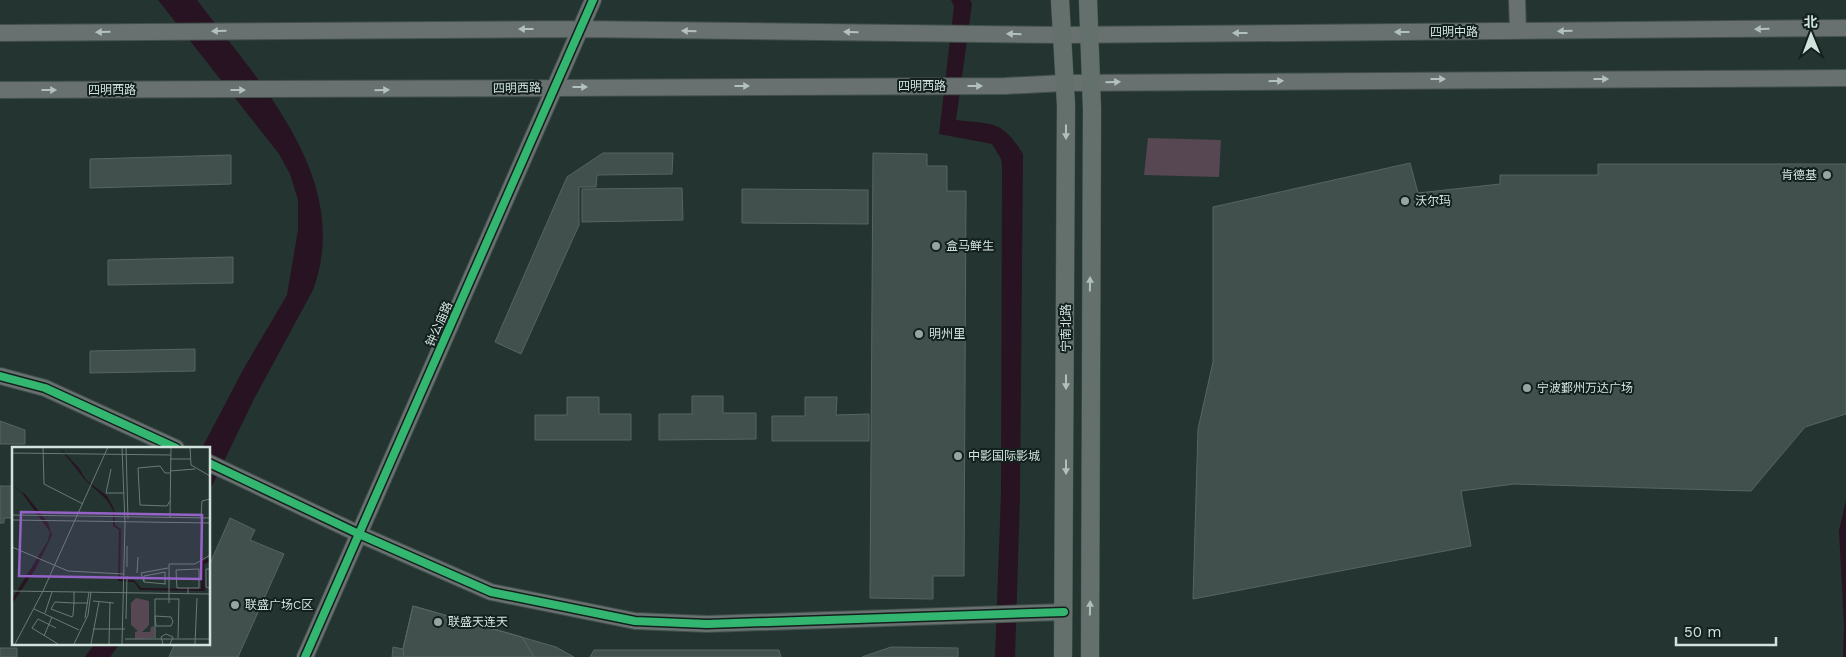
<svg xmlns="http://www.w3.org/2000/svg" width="1846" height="657" font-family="'Work Sans','Noto Sans SC',sans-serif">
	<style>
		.green { fill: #574752 }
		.water { fill: #271321 }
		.building { fill: #41504c; stroke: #576561 }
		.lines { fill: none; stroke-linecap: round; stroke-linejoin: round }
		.secondary-casing { stroke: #424f4c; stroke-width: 18 }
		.primary-casing { stroke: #424f4c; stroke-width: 19 }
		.secondary { stroke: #68716f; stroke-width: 16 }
		.primary { stroke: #64706c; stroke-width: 18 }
		.cycleway-casing { stroke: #13201d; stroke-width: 11 }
		.cycleway { stroke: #33b770; stroke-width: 8 }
		.oneway { fill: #b2c1bd }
		.oneway2 { fill: #b1c0bc }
		.poi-dot { fill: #95a6a1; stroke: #13201d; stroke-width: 2 }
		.labels { text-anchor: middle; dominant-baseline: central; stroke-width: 4; stroke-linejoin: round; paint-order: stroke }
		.street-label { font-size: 12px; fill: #d2e3de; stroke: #13201d }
		.poi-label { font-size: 12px; fill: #d2e3de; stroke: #13201d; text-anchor: start }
		.inset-road { fill: none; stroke: #6a7b76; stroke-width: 1 }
		.view { fill: #9563c8; fill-opacity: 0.15; stroke: #9563c8; stroke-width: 2.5 }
		.inset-edge { fill: none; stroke: #d2e3de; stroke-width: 2.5 }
	</style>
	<rect width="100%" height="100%" fill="#243531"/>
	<path class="green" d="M 1148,138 L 1221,140 L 1219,177 L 1144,175 Z"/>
	<path class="water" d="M 158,0 L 197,0 C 258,81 354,179 313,290 L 254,399 L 209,492 L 209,448 L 202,448 L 244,368 L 287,295 L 298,230 L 298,200 L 290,174 L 279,154 Z
		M 951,0 L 970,0 L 972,4 L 956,120 C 994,125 1001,119 1023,154 L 1020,496 L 1015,657 L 995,657 L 1001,493 L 1002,166 L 1001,159 L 992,144 L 939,134 L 954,6 Z
		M 1846,500 L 1846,657 L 1843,657 L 1844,625 L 1839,531 Z
		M 95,643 L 120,643 L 110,657 L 85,657 Z"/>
	<path class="building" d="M 603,153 L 673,153 L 672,174 L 597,175 L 596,187 L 579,187 L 579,225 L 521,354 L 495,342 L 567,177 Z
		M 873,153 L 927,154 L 927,166 L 947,166 L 947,191 L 966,191 L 964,576 L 933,576 L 933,599 L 870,598 Z
		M 231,155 L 231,184 L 90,188 L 90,159 Z
		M 1410,163 L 1418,193 L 1500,184 L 1500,175 L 1598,175 L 1598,164 L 1846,164 L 1846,414 L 1805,427 L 1751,491 L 1514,484 L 1461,491 L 1471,546 L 1193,599 L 1198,429 L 1213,362 L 1213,207 Z
		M 682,188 L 683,220 L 582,222 L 582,189 Z
		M 742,189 L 868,190 L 868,224 L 742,223 Z
		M 233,257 L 233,283 L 108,285 L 108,260 Z
		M 195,349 L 195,371 L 90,373 L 90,351 Z
		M 692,396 L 723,396 L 723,413 L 756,413 L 756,439 L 659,440 L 659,414 L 692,414 Z
		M 567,397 L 599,397 L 599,414 L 631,414 L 631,440 L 535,440 L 535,415 L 567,415 Z
		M 805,397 L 837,397 L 836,415 L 869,414 L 869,441 L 772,441 L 772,416 L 805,416 Z
		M 0,421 L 25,430 L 25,444 L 0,444 Z
		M 0,486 L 12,486 L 12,490 L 14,490 L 14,518 L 4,518 L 4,523 L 0,523 Z
		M 230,518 L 255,530 L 250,540 L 284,554 L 238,657 L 169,657 L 175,643 L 209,643 L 209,566 Z
		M 413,606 L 556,647 L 574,657 L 392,657 L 393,647 L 403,649 Z
		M 413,606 L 522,637 L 534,657 L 404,657 L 403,649 Z
		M 891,647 L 958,648 L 958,657 L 862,657 Z
		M 0,648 L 17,648 L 17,657 L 0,657 Z
		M 594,650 L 779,650 L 781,657 L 590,657 Z"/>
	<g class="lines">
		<g class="secondary-casing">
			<path id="secondary" d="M 1517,0 L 1518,31
				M 0,33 L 580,29 L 1062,35 L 1846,28
				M 0,90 C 335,90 670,87 1005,86 L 1064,83 L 1846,78
				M 0,376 L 45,388 L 176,448
				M 209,463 L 359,534 L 491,592 L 635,621 L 707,624 L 1064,612
				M 305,657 L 593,0"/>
		</g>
		<g class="primary-casing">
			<path id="primary" d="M 1060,0 L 1066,105 L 1063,657
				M 1088,0 L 1092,109 L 1090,657"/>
		</g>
		<use href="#secondary" class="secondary"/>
		<use href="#primary" class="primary"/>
		<g class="cycleway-casing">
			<path id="cycleway" d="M 0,376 L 45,388 L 176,448
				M 209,463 L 359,534 L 491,592 L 635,621 L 707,624 L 1064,612
				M 305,657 L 593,0"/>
		</g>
		<use href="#cycleway" class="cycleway"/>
	</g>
	<defs><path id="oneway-solid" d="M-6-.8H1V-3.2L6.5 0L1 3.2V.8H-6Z" transform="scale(1.25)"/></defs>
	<g class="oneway">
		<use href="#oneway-solid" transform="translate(526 29) rotate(180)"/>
		<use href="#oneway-solid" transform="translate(1762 29) rotate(179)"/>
		<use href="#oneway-solid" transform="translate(219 31) rotate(179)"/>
		<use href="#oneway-solid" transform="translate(689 31) rotate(-179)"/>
		<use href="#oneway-solid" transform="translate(1565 31) rotate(179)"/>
		<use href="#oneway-solid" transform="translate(103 32) rotate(179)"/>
		<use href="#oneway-solid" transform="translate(851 32) rotate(-179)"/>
		<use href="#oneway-solid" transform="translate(1402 32) rotate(180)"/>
		<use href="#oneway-solid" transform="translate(1240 33) rotate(180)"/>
		<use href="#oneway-solid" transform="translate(1014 34) rotate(-179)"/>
		<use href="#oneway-solid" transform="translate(1438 79)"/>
		<use href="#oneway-solid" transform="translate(1601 79)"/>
		<use href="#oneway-solid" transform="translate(1276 81) rotate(-1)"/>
		<use href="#oneway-solid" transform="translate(1113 82) rotate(-1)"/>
		<use href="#oneway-solid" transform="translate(742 86)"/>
		<use href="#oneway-solid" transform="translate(975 86)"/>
		<use href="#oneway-solid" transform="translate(580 87)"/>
		<use href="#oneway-solid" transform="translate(49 90)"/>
		<use href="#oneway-solid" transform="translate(238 90)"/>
		<use href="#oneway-solid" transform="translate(382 90) rotate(-1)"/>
	</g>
	<g class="oneway2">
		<use href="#oneway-solid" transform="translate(1066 132) rotate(90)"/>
		<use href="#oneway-solid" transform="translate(1090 284) rotate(-89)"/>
		<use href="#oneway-solid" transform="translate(1066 382) rotate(90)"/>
		<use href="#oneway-solid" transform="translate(1066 467) rotate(90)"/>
		<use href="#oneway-solid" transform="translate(1090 608) rotate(-89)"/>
	</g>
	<g class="poi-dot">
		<circle cx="1827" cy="175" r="5"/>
		<circle cx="1405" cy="201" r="5"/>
		<circle cx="936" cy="246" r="5"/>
		<circle cx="919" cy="334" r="5"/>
		<circle cx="1527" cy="388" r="5"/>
		<circle cx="958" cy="456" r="5"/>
		<circle cx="235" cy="605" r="5"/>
		<circle cx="438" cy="622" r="5"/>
	</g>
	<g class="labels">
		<g class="street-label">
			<text x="1454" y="32">四明中路</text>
			<text x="922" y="86">四明西路</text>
			<text transform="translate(517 88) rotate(-1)">四明西路</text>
			<text x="112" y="90">四明西路</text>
			<text transform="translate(439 324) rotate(-66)">钟公庙路</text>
			<text transform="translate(1066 328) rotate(-90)">宁南北路</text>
		</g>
		<g class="poi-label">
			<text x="1817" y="175" text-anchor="end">肯德基</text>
			<text x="1415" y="201">沃尔玛</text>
			<text x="946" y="246">盒马鲜生</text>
			<text x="929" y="334">明州里</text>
			<text x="1537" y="388">宁波鄞州万达广场</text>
			<text x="968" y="456">中影国际影城</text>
			<text x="245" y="605">联盛广场C区</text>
			<text x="448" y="622">联盛天连天</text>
		</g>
	</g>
	<g transform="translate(12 447)">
		<rect width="198" height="198" fill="#243531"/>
		<path d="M 124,151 L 137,154 L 137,178 L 130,185 L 138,185 L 139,180 L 142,179 L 142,191 L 123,192 L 123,185 L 126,184 L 119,178 L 119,156 Z" fill="#574752"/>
		<path d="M 47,0 L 67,21 L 74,33 L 95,49 L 102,62 L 103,78 L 109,82 L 108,132 L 122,133 L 129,141 L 189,142 L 190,114 L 197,111 L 197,115 L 192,117 L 193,144 L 128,143 L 122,135 L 106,134 L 107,83 L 101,79 L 101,63 L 95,53 L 73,33 ZM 0,38 L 14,48 L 36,76 L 40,88 L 24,121 L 0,157 L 0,152 L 36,94 L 38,85 L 10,46 Z" fill="#271321"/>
		<path class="inset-road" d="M 31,0 L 32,37 L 71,57M 114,0 L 116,72M 178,0 L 179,18 L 198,29M 0,6 L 159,8M 158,12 L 178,12M 99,22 L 94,46 L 112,46M 158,24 L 183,22M 158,54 L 155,59 L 128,58 L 126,21 L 148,19 L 153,26 L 158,26M 0,68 L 198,71M 158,70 L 159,0M 189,70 L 190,54 L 198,52M 0,73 L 198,76M 0,100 L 56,124 L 112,127M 115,120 L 115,99M 198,122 L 194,122 L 194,140 L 198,141M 125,126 L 126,110M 132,135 L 154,137M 153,137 L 153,125 L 132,129 L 132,135 L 129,126 L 156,121M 0,144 L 198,147M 62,145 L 62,156 L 61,168 L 60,170 L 39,162 L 43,155 L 62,156 L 76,156M 176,147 L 176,141 L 187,141 L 187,122 L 164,123 L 165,141 L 176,141M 81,154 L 102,156M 157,156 L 157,152 L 167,152 L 166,191M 22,162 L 67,183M 33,166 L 40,145M 143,169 L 159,170 L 161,175 L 159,179 L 144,179 ZM 73,171 L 77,145M 114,172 L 115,129M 44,181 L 26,172 L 20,181 L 46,197M 81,182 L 113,182M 32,189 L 40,170M 143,191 L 143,152 L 157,152 L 157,117 L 183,117 L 198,108M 113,192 L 198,192M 3,197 L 31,144 L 96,0M 62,197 L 76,168 L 79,145M 79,197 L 87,155M 97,197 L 98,155M 110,197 L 113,77 L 110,0M 151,197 L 149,190 L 154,187 L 161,190 L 158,197M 183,197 L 185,151"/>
		<path class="view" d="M 9,65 L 190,68 L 189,132 L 7,129 Z"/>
		<rect width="198" height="198" class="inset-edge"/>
	</g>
	<g transform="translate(1811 35) rotate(359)" stroke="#13201d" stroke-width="4" paint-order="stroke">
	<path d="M0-4L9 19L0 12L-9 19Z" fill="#d2e3de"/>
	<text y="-8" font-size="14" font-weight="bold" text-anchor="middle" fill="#d2e3de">北</text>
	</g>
	<path d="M1676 637v8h100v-8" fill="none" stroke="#d2e3de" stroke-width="2.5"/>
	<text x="1684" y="637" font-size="15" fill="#d2e3de" stroke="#13201d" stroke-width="4" paint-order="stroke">50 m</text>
</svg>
